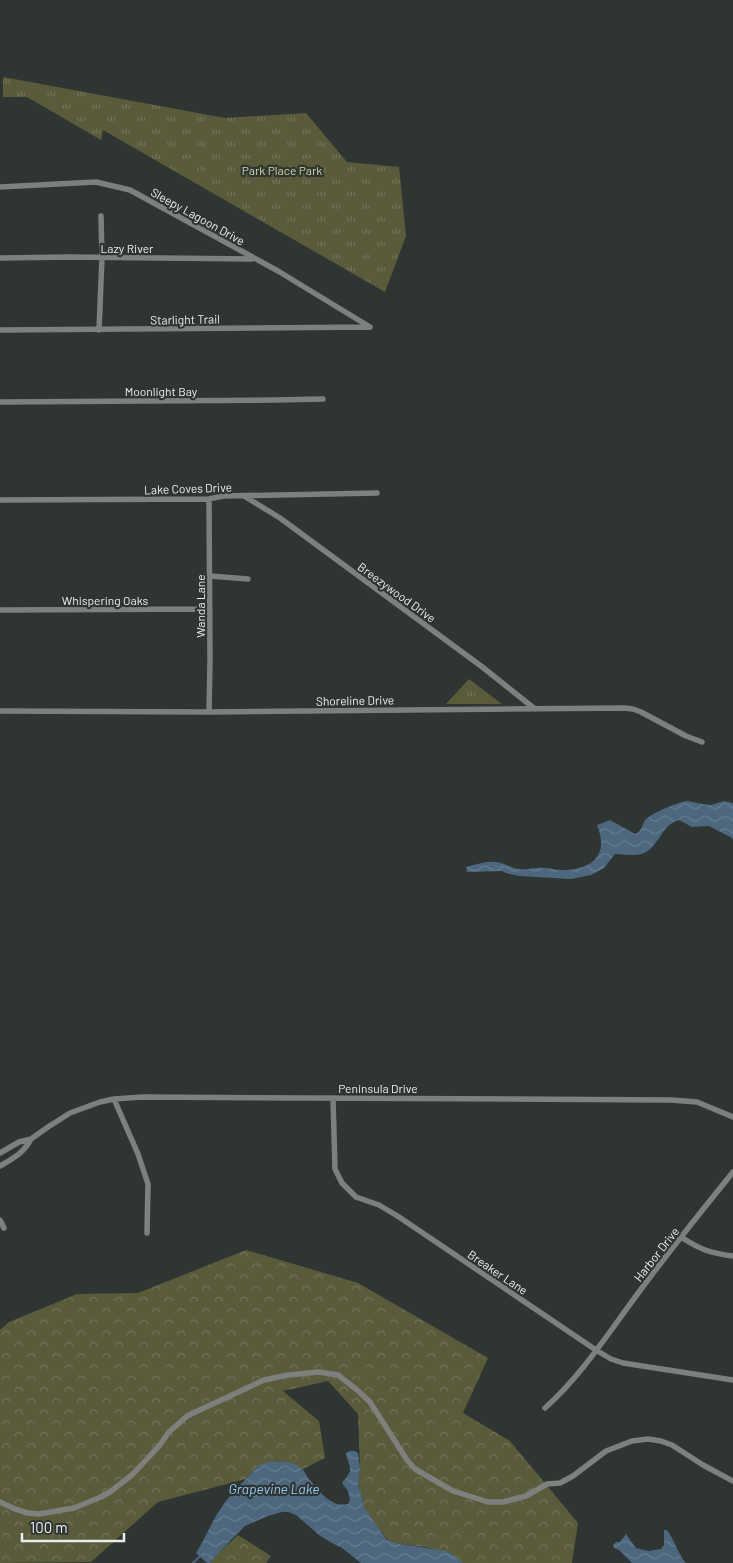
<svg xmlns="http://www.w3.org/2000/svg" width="733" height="1563" font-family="Barlow,sans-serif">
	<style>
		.grass { fill: url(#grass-tufts) }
		.forest { fill: url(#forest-crowns) }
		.water { fill: url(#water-waves) }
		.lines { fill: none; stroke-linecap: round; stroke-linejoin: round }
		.stream { stroke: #4c677e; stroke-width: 2 }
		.minor { stroke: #7e807e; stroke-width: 5.5 }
		.labels { text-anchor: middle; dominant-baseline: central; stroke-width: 4.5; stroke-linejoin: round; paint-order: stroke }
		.park-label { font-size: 12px; fill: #d6d99d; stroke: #2f3533 }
		.street-label { font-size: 12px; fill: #eaeeed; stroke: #2f3533 }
		.water-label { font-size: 14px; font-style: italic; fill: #93c5ef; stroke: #2f3533 }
	</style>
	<defs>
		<pattern id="grass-tufts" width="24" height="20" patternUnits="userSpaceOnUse" patternTransform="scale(1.25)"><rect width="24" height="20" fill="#5a5b3b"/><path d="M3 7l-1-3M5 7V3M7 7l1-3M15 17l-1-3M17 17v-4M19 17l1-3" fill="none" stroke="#727358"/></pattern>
		<pattern id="forest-crowns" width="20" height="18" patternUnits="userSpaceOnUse" patternTransform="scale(1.25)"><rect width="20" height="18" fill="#5a5b3b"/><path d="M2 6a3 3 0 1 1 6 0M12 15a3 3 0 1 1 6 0" fill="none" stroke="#727358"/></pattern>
		<pattern id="water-waves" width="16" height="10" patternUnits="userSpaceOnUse" patternTransform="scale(1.25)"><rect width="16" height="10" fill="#4c677e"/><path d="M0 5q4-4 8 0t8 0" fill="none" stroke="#667d91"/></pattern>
	</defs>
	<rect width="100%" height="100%" fill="#2f3533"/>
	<path class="grass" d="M 3,77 L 225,118 L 306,113 L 347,162 L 399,167 L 406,236 L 385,292 L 103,130 L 101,140 L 27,97 L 3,97 Z
		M 469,679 L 502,704 L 446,704 Z"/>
	<path class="forest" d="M 246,1250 L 358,1283 L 488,1358 L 463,1413 L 510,1441 L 578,1523 L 572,1563 L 464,1563 L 456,1559 L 452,1554 L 425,1547 L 400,1544 L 388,1540 L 367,1513 L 364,1507 L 362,1497 L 358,1485 L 360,1468 L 358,1414 L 328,1381 L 283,1391 L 319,1421 L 325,1458 L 303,1469 L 289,1463 L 278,1461 L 257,1467 L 246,1479 L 158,1502 L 91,1562 L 0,1563 L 0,1330 L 9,1322 L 77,1294 L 138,1293 Z
		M 238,1535 L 271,1556 L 266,1563 L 210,1563 L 220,1551 Z"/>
	<path class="water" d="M 687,801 L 703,804 L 711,805 L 724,801 L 733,803 L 733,840 L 732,838 L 709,826 L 692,827 L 679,820 C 658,826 659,854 635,855 C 629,855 622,854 615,854 L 604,868 L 591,875 L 571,879 L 519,876 L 506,873 L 502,871 L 467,872 L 466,867 C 475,865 486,861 496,862 C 504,863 511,868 518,869 C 527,870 536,867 545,868 C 551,868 555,870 561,870 C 591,870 610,856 597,825 L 610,820 L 635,834 C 643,831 641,825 646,819 C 654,812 676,803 687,801 Z
		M 350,1451 L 355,1451 L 358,1453 L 360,1468 L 358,1485 L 362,1497 L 364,1507 L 387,1540 L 400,1544 L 447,1551 C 454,1554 457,1560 464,1563 L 361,1563 L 342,1548 L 330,1542 L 319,1535 L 296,1515 L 288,1512 L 282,1512 L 268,1516 L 245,1526 L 220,1551 L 210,1563 L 207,1563 L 196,1553 C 204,1541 209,1528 216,1516 C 225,1501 235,1489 248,1477 C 254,1470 259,1463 269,1462 C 280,1461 294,1461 302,1469 C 305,1471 306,1476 309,1479 C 319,1491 331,1508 348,1504 L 350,1500 L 348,1491 L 342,1483 C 344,1480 349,1475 350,1471 C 351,1466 346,1458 346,1453 Z
		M 664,1530 L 667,1530 C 675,1541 677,1552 686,1563 L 632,1563 L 619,1550 L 614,1548 L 613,1545 L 616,1542 L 620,1542 L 626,1534 L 636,1548 L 648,1551 L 661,1549 L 664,1545 Z"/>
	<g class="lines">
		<path class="stream" d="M 193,1563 L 200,1556"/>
		<path class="minor" d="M 0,187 L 96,182 L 130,190 L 278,271 L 370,327
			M 0,258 L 69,257 L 252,259
			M 0,330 L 370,327
			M 99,330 L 102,258 L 101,216
			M 0,402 L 276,400 L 323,399
			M 244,496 L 280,518 L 481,666 L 535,709
			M 0,500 L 209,499 L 223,496 L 377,493
			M 210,576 L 248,579
			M 0,610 L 210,609
			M 0,711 L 209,712 L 624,708 L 633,709 L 641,712 L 686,736 L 702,742
			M 209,712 L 210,660 L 209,499
			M 333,1098 L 335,1169 L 342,1183 L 356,1197 L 379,1205 L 399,1217 L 596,1350 L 611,1359 L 623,1363 L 733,1380
			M 114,1099 L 138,1154 L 148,1184 L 147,1233
			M 0,1153 L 19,1142 L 31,1139 L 48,1127 L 70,1113 L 100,1102 L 114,1099 L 142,1097 L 671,1100 L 697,1102 L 733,1117
			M 0,1166 C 12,1159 24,1153 31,1139
			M 0,1220 L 4,1228
			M 681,1237 C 701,1250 710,1253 733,1256
			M 545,1408 C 582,1375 609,1332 639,1292 C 669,1251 701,1212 733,1172
			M 0,1502 L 15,1509 L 28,1513 L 39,1514 L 74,1508 L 101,1497 L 110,1492 L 133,1474 L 159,1446 L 169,1432 L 187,1416 L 264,1380 L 288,1375 L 319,1372 L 338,1375 L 356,1389 L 370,1402 L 407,1460 L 415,1469 L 453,1491 L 488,1502 L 503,1502 L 526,1496 L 547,1484 L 560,1483 L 573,1476 L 606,1451 L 632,1441 L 648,1439 L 661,1441 L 672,1445 L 703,1465 L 733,1481"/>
	</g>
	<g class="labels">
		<g class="park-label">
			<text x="282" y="170">Park Place Park</text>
		</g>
		<g class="street-label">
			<text transform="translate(198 216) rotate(29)">Sleepy Lagoon Drive</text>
			<text x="127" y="248">Lazy River</text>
			<text transform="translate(185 319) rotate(-1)">Starlight Trail</text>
			<text x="161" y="391">Moonlight Bay</text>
			<text transform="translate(188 488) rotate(-2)">Lake Coves Drive</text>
			<text transform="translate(397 592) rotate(36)">Breezywood Drive</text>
			<text x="105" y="600">Whispering Oaks</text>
			<text transform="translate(200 606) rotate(-90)">Wanda Lane</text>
			<text transform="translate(355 700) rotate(-1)">Shoreline Drive</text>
			<text x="378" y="1088">Peninsula Drive</text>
			<text transform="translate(656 1254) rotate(-52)">Harbor Drive</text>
			<text transform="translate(498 1272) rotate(34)">Breaker Lane</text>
		</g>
		<g class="water-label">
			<text x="274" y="1488">Grapevine Lake</text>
		</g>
	</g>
	<path d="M22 1533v8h102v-8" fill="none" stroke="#eaeeed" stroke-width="2.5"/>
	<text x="30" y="1533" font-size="15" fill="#eaeeed" stroke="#2f3533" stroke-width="4" paint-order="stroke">100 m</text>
</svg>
